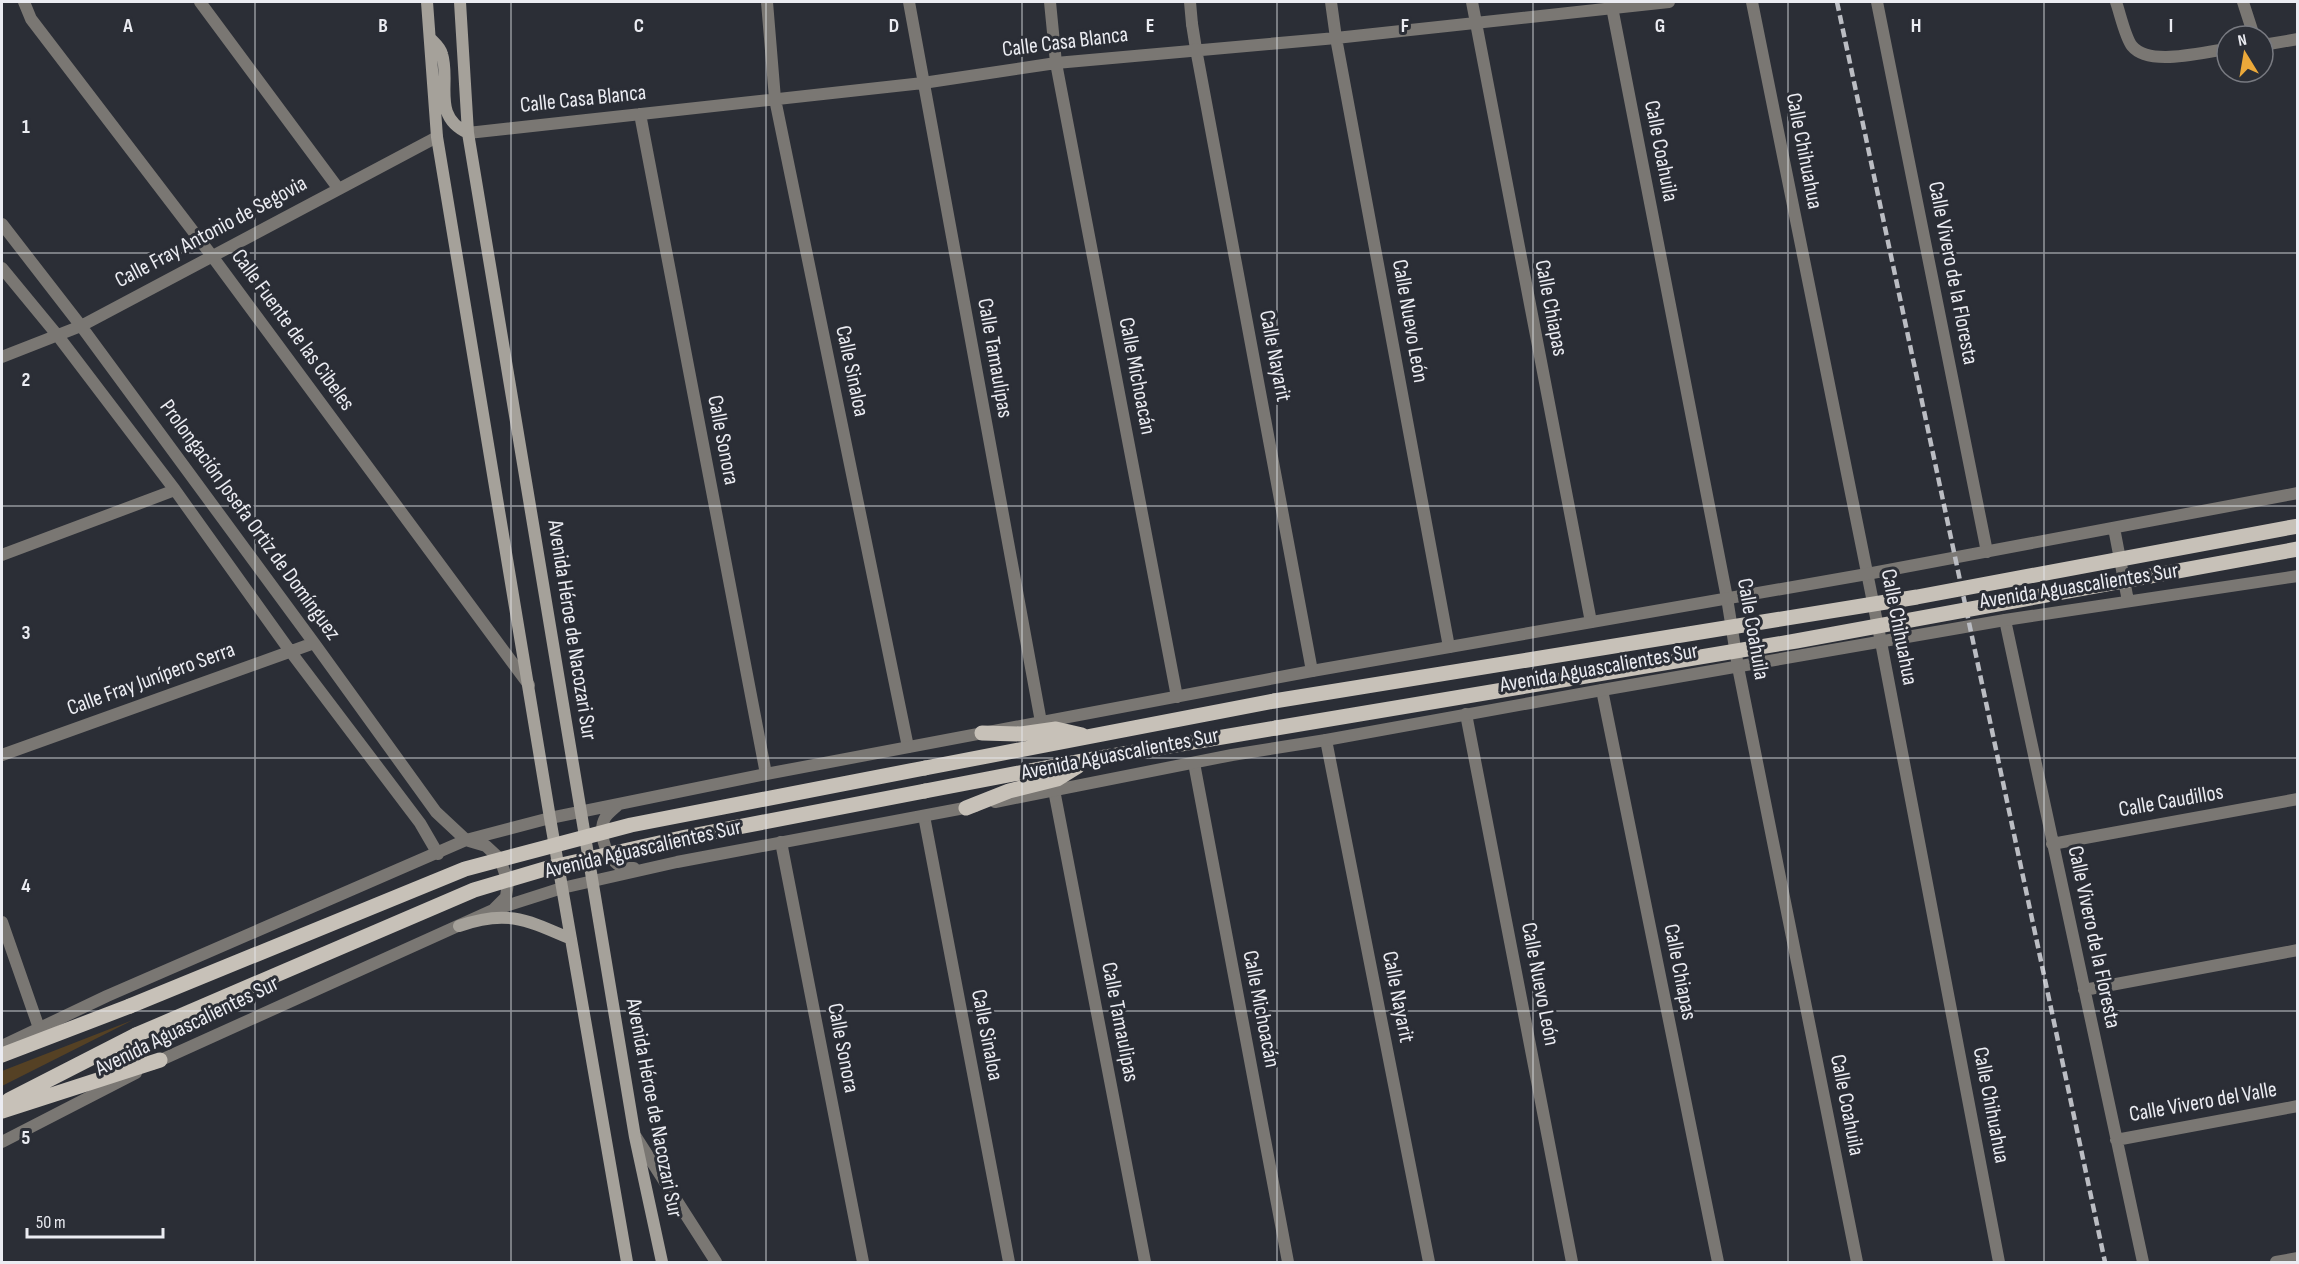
<svg xmlns="http://www.w3.org/2000/svg" width="2299" height="1264" font-family="'Sofia Sans Condensed',sans-serif">
	<style>
		.green { fill: #554124 }
		.lines { fill: none; stroke-linecap: round; stroke-linejoin: round }
		.pedestrian { stroke: #7a7773; stroke-width: 12 }
		.minor { stroke: #7a7773; stroke-width: 12 }
		.tertiary { stroke: #7a7773; stroke-width: 12 }
		.secondary { stroke: #a5a19a; stroke-width: 12 }
		.primary { stroke: #c7c1b8; stroke-width: 15 }
		.rail { stroke: #bbbdc3; stroke-width: 4.5; stroke-dasharray: 9 4.5; stroke-linecap: butt }
		.primary-bridge { stroke: #c7c1b8; stroke-width: 15 }
		.grid { fill: none; stroke: #ebecf2; stroke-width: 1.5; stroke-opacity: 0.55 }
		.labels { text-anchor: middle; dominant-baseline: central; stroke-width: 6; stroke-linejoin: round; paint-order: stroke }
		.street-label { font-size: 22px; fill: #ebecf2; stroke: #2b2e36 }
		.grid-label { font-size: 20px; text-anchor: middle; font-weight: bold; fill: #ebecf2; stroke: #2b2e36; stroke-width: 6; stroke-linejoin: round; paint-order: stroke }
	</style>
	<rect width="100%" height="100%" fill="#2b2e36"/>
	<path class="green" d="M 133,1020 L 2,1086 L 2,1087 L 2,1071 Z"/>
	<g class="lines">
		<path class="pedestrian" d="M 1192,24 L 1196,49"/>
		<path class="minor" d="M 24,2 L 31,19 L 212,256 L 529,685
			M 200,2 L 338,188
			M 767,2 L 775,99 L 908,747
			M 909,2 L 1041,722
			M 1050,2 L 1056,63 L 1177,697
			M 1190,2 L 1192,24
			M 1331,2 L 1336,38 L 1449,647
			M 1472,2 L 1591,622
			M 1611,2 L 1727,598 L 1738,667 L 1857,1262
			M 1752,2 L 1881,642 L 1999,1262
			M 1877,2 L 1987,552
			M 2116,2 C 2120,13 2125,37 2132,46 C 2149,67 2202,52 2227,49
			M 2243,2 L 2254,36
			M 2263,45 L 2298,39
			M 1196,49 L 1312,671
			M 640,114 L 766,774
			M 468,133 L 923,83 L 1056,63 L 1336,38 L 1669,2
			M 2,224 L 81,326 L 314,643 L 436,812 L 466,840
			M 2,268 L 58,336 L 175,490 L 290,651 L 420,823 L 438,854
			M 2,357 L 81,326 L 437,137
			M 2,555 L 175,490
			M 2005,620 L 2143,1262
			M 1602,690 L 1718,1262
			M 1466,714 L 1572,1262
			M 1326,740 L 1429,1262
			M 2,755 L 314,643
			M 1194,763 L 1288,1262
			M 1054,790 L 1145,1262
			M 924,816 L 1009,1262
			M 781,842 L 863,1262
			M 2052,844 L 2298,799
			M 2,922 L 39,1028
			M 2084,990 L 2298,950
			M 636,1137 L 716,1262
			M 2116,1140 L 2298,1106
			M 2276,1262 L 2298,1258"/>
		<path class="tertiary" d="M 2114,528 L 2128,601
			M 995,802 L 1232,755 L 1326,740 L 1602,690 L 2005,620 L 2298,576
			M 619,804 C 615,808 608,813 605,818 C 598,830 605,855 616,863 C 621,868 627,868 634,868
			M 469,841 L 486,846 L 500,859 L 508,882 L 506,897 L 494,909
			M 2,1046 L 107,996 L 466,840 L 550,818 L 766,774 L 1312,671 L 1867,574 L 2298,493
			M 152,1064 L 493,910 L 562,888 L 677,862 L 975,806
			M 2,1142 L 136,1073"/>
		<path class="secondary" d="M 427,2 L 437,137 L 550,818 L 627,1262
			M 460,2 L 468,133 L 635,1137 L 662,1262
			M 431,39 C 435,43 441,48 442,54 C 451,83 431,116 468,133
			M 459,926 C 507,909 527,920 571,939"/>
		<path class="primary" d="M 982,733 L 1021,734 L 1056,729 L 1082,735
			M 925,768 L 1274,701
			M 925,791 L 1087,760 L 1276,728
			M 966,808 L 1009,791 L 1057,779 L 1078,766
			M 2,1055 L 130,1006
			M 9,1100 L 136,1035
			M 2,1111 L 160,1060"/>
		<path class="rail" d="M 1837,2 L 2105,1262"/>
		<path class="primary-bridge" d="M 1274,701 L 1917,597 L 2298,526
			M 1276,728 L 1796,641 L 2298,549
			M 130,1006 L 465,869 L 631,825 L 925,768
			M 136,1035 L 474,890 L 548,868 L 686,837 L 925,791"/>
	</g>
	<path class="grid" d="M 255,2 L 255,1262M 511,2 L 511,1262M 766,2 L 766,1262M 1022,2 L 1022,1262M 1277,2 L 1277,1262M 1533,2 L 1533,1262M 1788,2 L 1788,1262M 2044,2 L 2044,1262M 2,253 L 2298,253M 2,506 L 2298,506M 2,758 L 2298,758M 2,1011 L 2298,1011"/>
	<g class="labels">
		<g class="street-label">
			<text transform="translate(1065 42) rotate(-7)">Calle Casa Blanca</text>
			<text transform="translate(583 99) rotate(-6)">Calle Casa Blanca</text>
			<text transform="translate(1661 151) rotate(79)">Calle Coahuila</text>
			<text transform="translate(1804 151) rotate(79)">Calle Chihuahua</text>
			<text transform="translate(211 232) rotate(-28)">Calle Fray Antonio de Segovia</text>
			<text transform="translate(1953 273) rotate(79)">Calle Vivero de la Floresta</text>
			<text transform="translate(1551 308) rotate(79)">Calle Chiapas</text>
			<text transform="translate(1410 321) rotate(80)">Calle Nuevo León</text>
			<text transform="translate(293 330) rotate(54)">Calle Fuente de las Cibeles</text>
			<text transform="translate(1275 356) rotate(79)">Calle Nayarit</text>
			<text transform="translate(995 358) rotate(80)">Calle Tamaulipas</text>
			<text transform="translate(852 371) rotate(78)">Calle Sinaloa</text>
			<text transform="translate(1137 376) rotate(79)">Calle Michoacán</text>
			<text transform="translate(723 440) rotate(79)">Calle Sonora</text>
			<text transform="translate(250 520) rotate(54)">Prolongación Josefa Ortiz de Domínguez</text>
			<text transform="translate(2079 586) rotate(-9)">Avenida Aguascalientes Sur</text>
			<text transform="translate(1899 627) rotate(79)">Calle Chihuahua</text>
			<text transform="translate(1753 629) rotate(80)">Calle Coahuila</text>
			<text transform="translate(572 630) rotate(81)">Avenida Héroe de Nacozari Sur</text>
			<text transform="translate(1599 668) rotate(-10)">Avenida Aguascalientes Sur</text>
			<text transform="translate(151 679) rotate(-20)">Calle Fray Junípero Serra</text>
			<text transform="translate(1120 754) rotate(-11)">Avenida Aguascalientes Sur</text>
			<text transform="translate(2171 801) rotate(-10)">Calle Caudillos</text>
			<text transform="translate(643 849) rotate(-13)">Avenida Aguascalientes Sur</text>
			<text transform="translate(2094 937) rotate(78)">Calle Vivero de la Floresta</text>
			<text transform="translate(1680 972) rotate(79)">Calle Chiapas</text>
			<text transform="translate(1540 984) rotate(79)">Calle Nuevo León</text>
			<text transform="translate(1398 997) rotate(79)">Calle Nayarit</text>
			<text transform="translate(1261 1009) rotate(79)">Calle Michoacán</text>
			<text transform="translate(1120 1022) rotate(79)">Calle Tamaulipas</text>
			<text transform="translate(187 1026) rotate(-26)">Avenida Aguascalientes Sur</text>
			<text transform="translate(987 1035) rotate(79)">Calle Sinaloa</text>
			<text transform="translate(843 1048) rotate(79)">Calle Sonora</text>
			<text transform="translate(2203 1102) rotate(-10)">Calle Vivero del Valle</text>
			<text transform="translate(1847 1105) rotate(79)">Calle Coahuila</text>
			<text transform="translate(1991 1105) rotate(79)">Calle Chihuahua</text>
			<text transform="translate(654 1108) rotate(79)">Avenida Héroe de Nacozari Sur</text>
		</g>
	</g>
	<g class="grid-label">
		<text x="128" y="32">A</text>
		<text x="383" y="32">B</text>
		<text x="639" y="32">C</text>
		<text x="894" y="32">D</text>
		<text x="1150" y="32">E</text>
		<text x="1405" y="32">F</text>
		<text x="1660" y="32">G</text>
		<text x="1916" y="32">H</text>
		<text x="2171" y="32">I</text>
		<text x="26" y="133">1</text>
		<text x="26" y="386">2</text>
		<text x="26" y="639">3</text>
		<text x="26" y="892">4</text>
		<text x="26" y="1144">5</text>
	</g>
	<rect width="2299" height="1264" fill="none" stroke="#ebecf2" stroke-width="6"/>
	<g transform="translate(2245 54) rotate(349)"><circle r="28" fill="#2b2e36" stroke="#787a81" stroke-width="1.5"/>
	<path d="M0-4.5L10 22L0 15L-10 22Z" fill="#eca93a"/>
	<text y="-9" font-size="16" font-weight="bold" text-anchor="middle" fill="#ebecf2">N</text>
	</g>
	<path d="M27 1228v9h136v-9" fill="none" stroke="#ebecf2" stroke-width="3"/>
	<text x="36" y="1228" font-size="18" fill="#ebecf2" stroke="#2b2e36" stroke-width="4.5" paint-order="stroke">50 m</text>
</svg>
